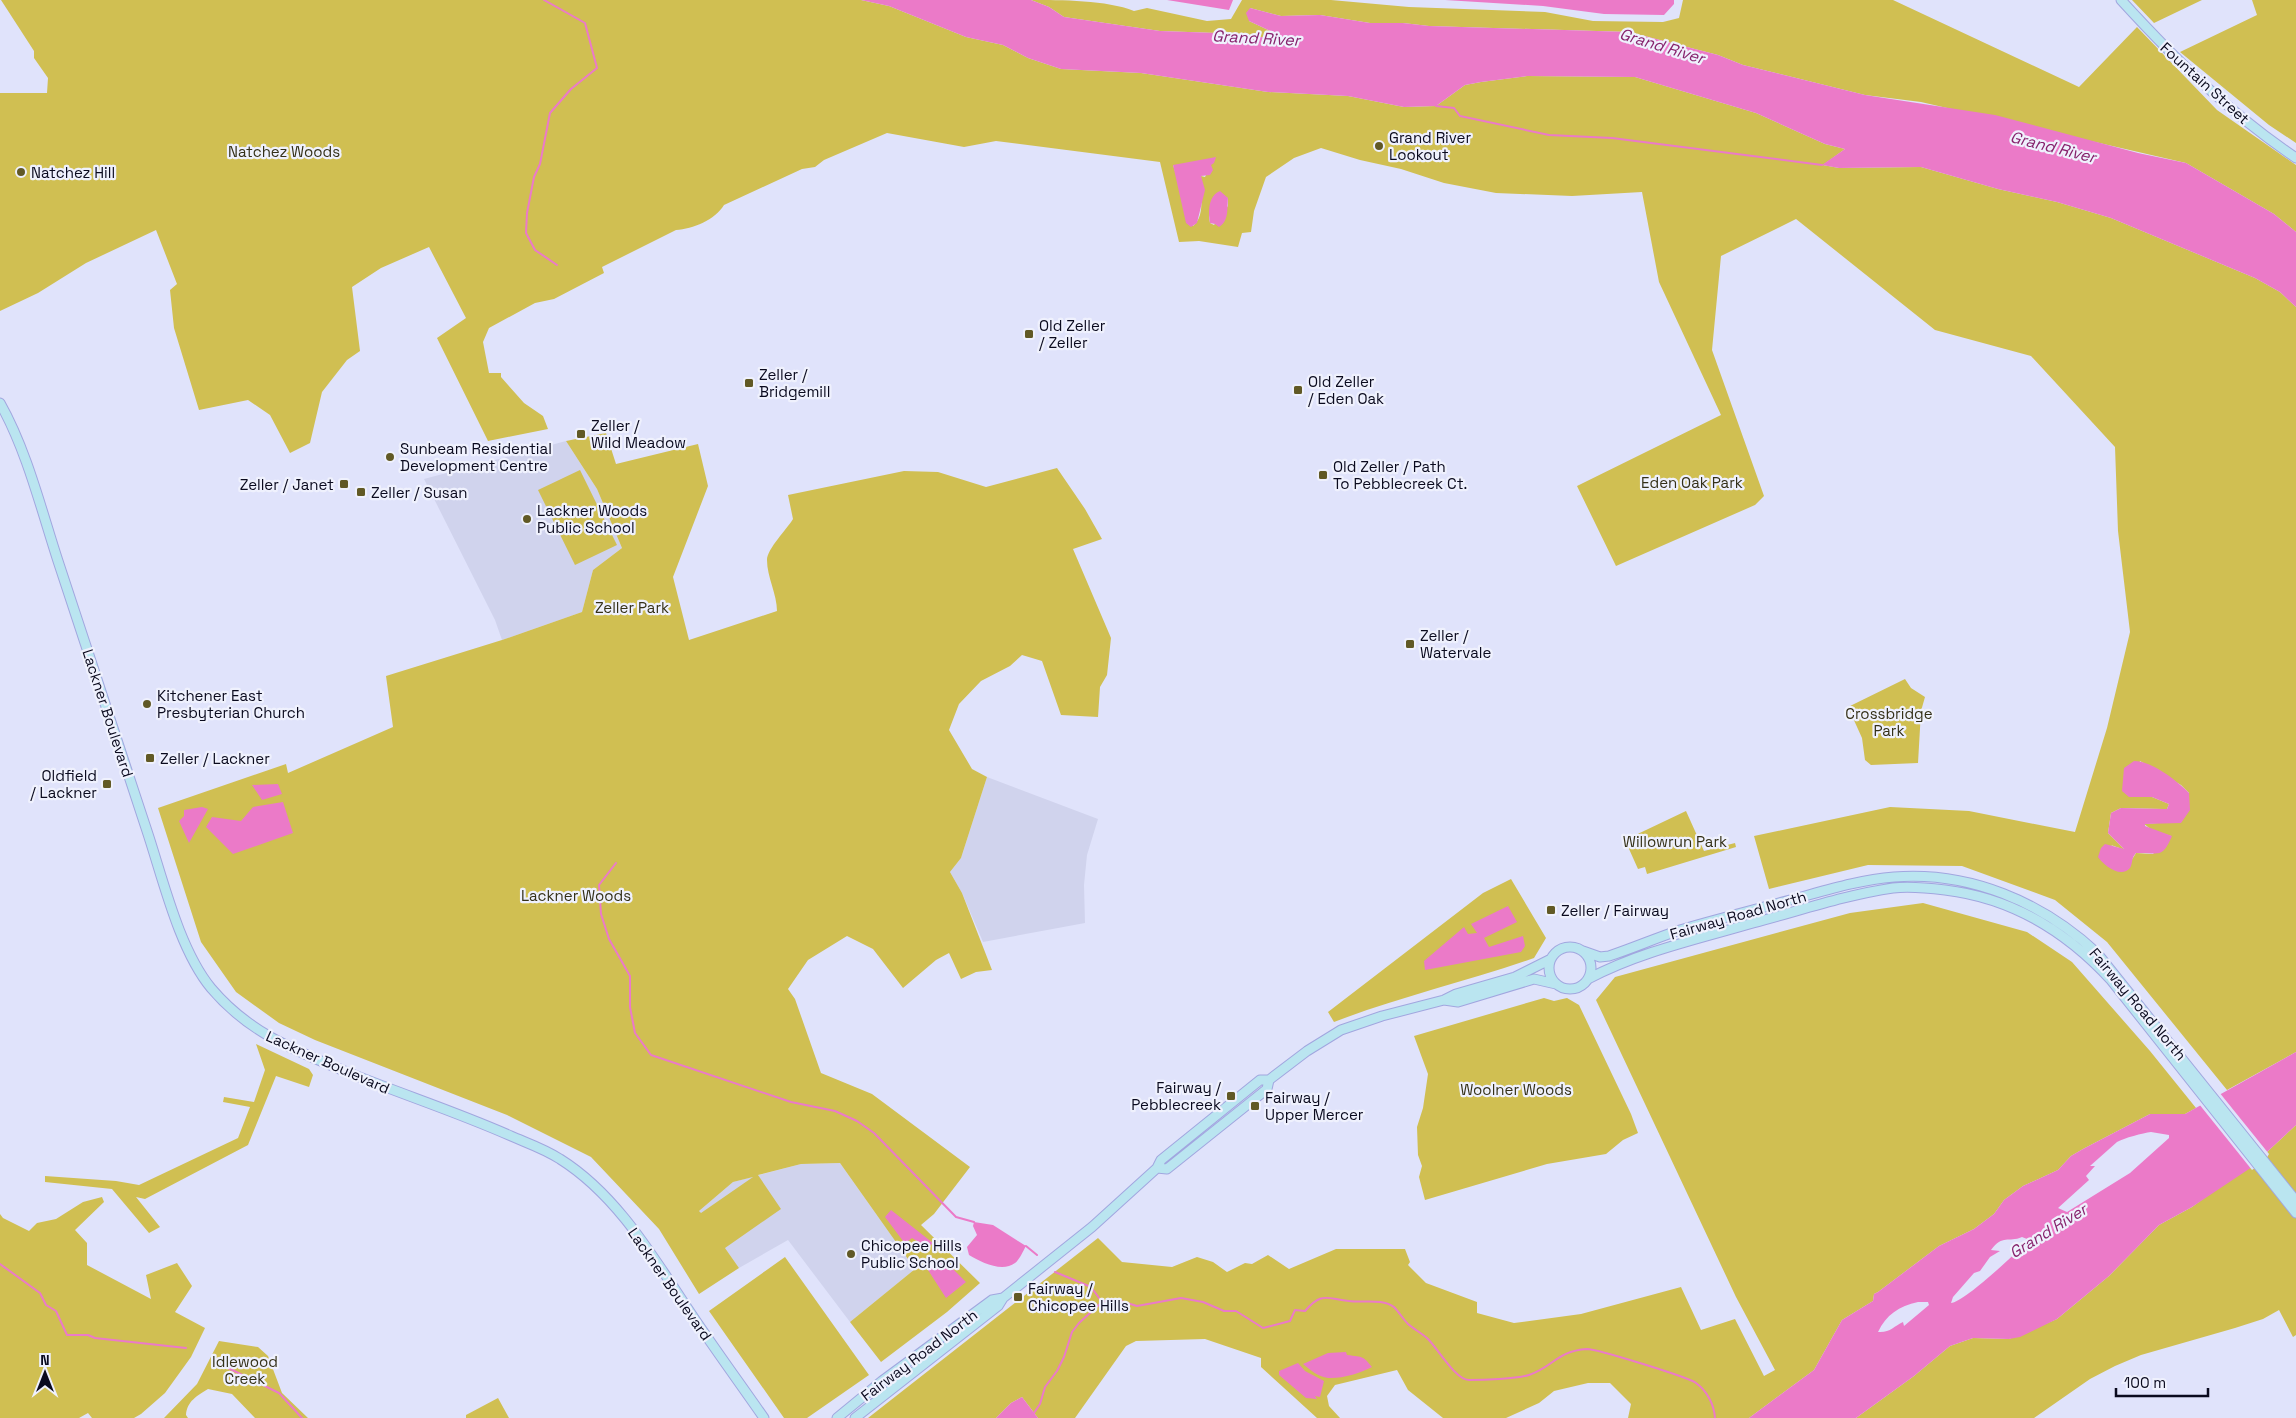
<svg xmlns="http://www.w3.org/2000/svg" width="2296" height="1418" font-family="'Space Grotesk',sans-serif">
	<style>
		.built { fill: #d0d3ed }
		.green { fill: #d0bf52; fill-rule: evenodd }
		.water { fill: #eb7ac8; fill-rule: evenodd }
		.pier { fill: #e0e3fb }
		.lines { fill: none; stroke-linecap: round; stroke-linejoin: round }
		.stream { stroke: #eb7ac8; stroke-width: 2 }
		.secondary-casing { stroke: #a1a6df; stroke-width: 11 }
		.secondary { stroke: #bae5f0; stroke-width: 9 }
		.poi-dot { fill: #615925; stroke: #eff1fd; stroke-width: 2 }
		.labels { text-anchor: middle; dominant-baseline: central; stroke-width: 4.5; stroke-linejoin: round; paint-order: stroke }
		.street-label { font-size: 15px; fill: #0a0a1e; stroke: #eff1fd }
		.poi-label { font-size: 15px; fill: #0a0a1e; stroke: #eff1fd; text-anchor: start }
		.park-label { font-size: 15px; fill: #343018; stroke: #eff1fd }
		.water-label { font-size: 16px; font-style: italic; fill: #87236d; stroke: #eff1fd }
	</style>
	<rect width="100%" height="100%" fill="#e0e3fb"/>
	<path class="built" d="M 566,441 L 597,489 L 622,548 L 593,570 L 582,612 L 502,640 L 495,620 L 424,479 Z
		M 987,777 L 1098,819 L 1087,855 L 1084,885 L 1085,923 L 983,942 L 962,893 L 950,872 L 961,858 Z
		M 840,1163 L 915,1269 L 850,1322 L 788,1240 L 739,1268 L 699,1211 L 733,1182 L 801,1164 Z"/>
	<path class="green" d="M 1,0 L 861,0 L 889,6 L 966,37 L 1003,45 L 1028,58 L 1061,69 L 1141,73 L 1268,92 L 1348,96 L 1404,107 L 1436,106 L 1465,85 L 1481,82 L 1527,76 L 1635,77 L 1756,113 L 1825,144 L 1845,149 L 1823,165 L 1839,168 L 1921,167 L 1998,189 L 2057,202 L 2111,218 L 2255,278 L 2280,292 L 2296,307 L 2296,1052 L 2227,1090 L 2107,942 L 2055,900 L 1962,866 L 1868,865 L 1769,889 L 1754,836 L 1890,807 L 1969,811 L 2075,832 L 2107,728 L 2130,632 L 2118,531 L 2115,447 L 2031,356 L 1935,330 L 1796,219 L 1721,256 L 1712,350 L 1764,496 L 1755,505 L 1616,566 L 1577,486 L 1721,415 L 1659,282 L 1642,192 L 1572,196 L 1496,193 L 1444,183 L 1401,169 L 1360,160 L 1321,148 L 1294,158 L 1266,177 L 1254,211 L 1251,232 L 1242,233 L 1238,247 L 1199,241 L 1179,242 L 1160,162 L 996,141 L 964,147 L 887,133 L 824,160 L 815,167 L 802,169 L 724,205 C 715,220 693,229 676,230 L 602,267 L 604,273 L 554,299 L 535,303 L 489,328 L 483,342 L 489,373 L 501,373 L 501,377 L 524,403 L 543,416 L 548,429 L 488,441 L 437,338 L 466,318 L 429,247 L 381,268 L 352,287 L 360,351 L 347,360 L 322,392 L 310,443 L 290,453 L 270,415 L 248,400 L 199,410 L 174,328 L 170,290 L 177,284 L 156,230 L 86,263 L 38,293 L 0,311 L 0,93 L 47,93 L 48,78 L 34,58 L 34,51 ZM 1173,165 L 1211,165 L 1205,177 L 1201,176 C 1200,191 1206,216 1193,226 ZM 1214,196 L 1228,198 L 1228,206 L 1214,225 L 1210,223 L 1209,217 ZM 2140,761 L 2181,785 L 2189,793 L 2158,823 L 2144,824 L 2152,830 L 2171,836 L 2153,854 L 2136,853 L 2131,861 L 2111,845 L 2125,850 L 2108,833 L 2111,813 L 2121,808 L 2163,809 L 2167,809 L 2169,804 L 2152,797 L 2129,797 Z
		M 1031,0 C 1061,0 1107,0 1134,11 L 1147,8 L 1207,21 L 1231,19 L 1242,0 L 1331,0 L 1409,7 L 1545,12 L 1593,21 L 1663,22 L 1679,18 L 1683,0 L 1893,0 L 2079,87 L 2137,27 L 2217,110 L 2296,165 L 2296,232 L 2274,214 L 2186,163 L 1921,102 L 1865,95 L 1743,65 L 1718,55 L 1629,32 L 1429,26 L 1403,23 L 1370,23 L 1320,15 L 1281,16 L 1250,8 L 1249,21 L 1279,35 L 1278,40 L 1245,34 L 1160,31 L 1064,17 L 1049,7 Z
		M 2132,0 L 2202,0 L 2154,23 Z
		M 2252,0 L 2296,0 L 2296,143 L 2269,125 L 2180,52 L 2257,15 Z
		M 606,433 L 616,464 L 698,444 L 708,486 L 673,577 L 689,640 L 777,611 C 777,594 767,577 767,560 C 767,549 787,529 793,519 L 788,495 L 904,471 L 938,472 L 986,487 L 1057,468 L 1085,509 L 1102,539 L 1073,549 L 1111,638 L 1107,675 L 1100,687 L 1098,717 L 1061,715 L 1042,661 L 1022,655 L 1010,666 L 981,681 L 959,704 L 949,730 L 972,769 L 987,777 L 961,858 L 950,872 L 962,893 L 992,970 L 976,972 L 961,979 L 949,953 L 936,960 L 903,988 L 873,949 L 847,936 L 808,960 L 788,989 L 795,999 L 821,1073 L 872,1094 L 970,1167 L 934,1214 L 921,1225 L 980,1283 L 947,1312 L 881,1362 L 850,1322 L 915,1269 L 840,1163 L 801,1164 L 758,1175 L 781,1209 L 725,1248 L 739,1268 L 699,1294 L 659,1229 L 591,1157 L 507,1115 L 315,1040 L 279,1023 L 236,992 L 201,942 L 158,808 L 286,764 L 288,773 L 393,727 L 386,676 L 502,640 L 582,612 L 593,570 L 622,548 L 597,489 L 566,441 ZM 753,1177 L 701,1213 L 699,1211 L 733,1182 Z
		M 580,470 L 617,545 L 575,565 L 538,490 Z
		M 1905,679 L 1911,688 L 1925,697 L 1921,711 L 1918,763 L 1871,765 L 1865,760 L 1862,738 L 1848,707 Z
		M 1686,811 L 1704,851 L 1735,843 L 1736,847 L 1647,874 L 1645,867 L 1638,869 L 1625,840 Z
		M 1511,879 L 1546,938 L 1534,958 C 1468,981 1399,997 1334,1022 L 1328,1012 L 1483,893 Z
		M 1923,903 L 2027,932 L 2072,962 L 2150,1051 L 2196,1108 L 2185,1114 L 2150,1114 L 2083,1149 L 2071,1156 L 2058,1170 L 2023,1186 L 2004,1200 L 1994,1214 L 1974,1229 L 1939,1246 L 1878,1292 L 1874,1294 L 1873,1301 L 1842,1320 L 1814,1370 L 1749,1418 L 1628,1418 L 1631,1404 L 1610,1383 L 1588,1383 L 1554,1391 L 1539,1403 L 1506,1418 L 1443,1418 L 1408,1390 L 1397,1370 L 1335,1385 L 1327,1396 L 1329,1406 L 1340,1418 L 1317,1418 L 1261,1367 L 1261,1358 L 1205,1339 L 1136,1341 L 1126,1346 L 1075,1418 L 1038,1418 L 1022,1397 L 1011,1403 L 996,1418 L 868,1418 L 1098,1238 L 1122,1262 L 1172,1267 L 1197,1257 L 1213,1262 L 1227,1272 L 1245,1263 L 1252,1264 L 1268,1255 L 1289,1269 L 1336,1249 L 1405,1249 L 1410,1262 L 1408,1265 L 1426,1283 L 1477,1302 L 1477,1313 L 1514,1323 L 1581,1314 L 1681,1287 L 1701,1330 L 1735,1319 L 1764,1376 L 1775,1370 L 1736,1297 L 1596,1000 L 1615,977 L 1850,913 Z
		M 1544,998 L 1554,1001 L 1567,998 L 1579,1005 L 1631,1114 L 1638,1133 L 1623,1140 L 1606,1154 L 1547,1164 L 1425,1200 L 1419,1177 L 1422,1166 L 1418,1155 L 1417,1127 L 1423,1108 L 1428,1074 L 1414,1036 Z
		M 256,1044 L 309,1069 L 313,1075 L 309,1087 L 276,1076 L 248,1145 L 145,1199 L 136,1197 L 160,1227 L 149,1233 L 112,1189 L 45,1182 L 45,1176 L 116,1181 L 139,1185 L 238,1138 L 250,1107 L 223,1102 L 224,1097 L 254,1102 L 265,1070 Z
		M 2296,1125 L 2296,1335 L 2293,1337 L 2279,1310 L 2263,1319 L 2235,1328 L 2141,1355 L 2115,1366 L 2090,1379 L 2034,1418 L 1856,1418 L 1914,1376 L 1950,1346 L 1973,1338 L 2009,1339 L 2057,1319 L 2109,1276 L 2159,1225 L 2192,1207 L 2267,1152 Z
		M 102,1197 L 104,1202 L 75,1230 L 87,1243 L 87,1265 L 151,1299 L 146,1275 L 177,1263 L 192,1286 L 175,1312 L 205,1328 L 191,1357 L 165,1393 L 141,1414 L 134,1418 L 92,1418 L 88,1413 L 79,1418 L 0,1418 L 0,1214 L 3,1218 L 29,1231 L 37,1223 L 56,1219 L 83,1202 Z
		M 785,1257 L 869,1375 L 807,1418 L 784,1418 L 709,1311 Z
		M 219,1341 L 258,1347 L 268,1356 L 282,1393 L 308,1418 L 255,1418 L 232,1394 L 208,1389 C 197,1396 187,1401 186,1415 L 188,1418 L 164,1418 L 197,1384 Z
		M 498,1398 L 509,1418 L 466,1418 L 466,1415 Z"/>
	<path class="water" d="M 861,0 L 1031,0 L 1049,7 L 1064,17 L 1160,31 L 1245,34 L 1278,40 L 1279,35 L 1249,21 L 1246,13 L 1250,8 L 1281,16 L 1320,15 L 1370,23 L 1403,23 L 1429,26 L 1629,32 L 1718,55 L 1743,65 L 1865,95 L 1995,115 L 2138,153 L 2186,163 L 2274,214 L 2296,232 L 2296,307 L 2280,292 L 2255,278 L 2111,218 L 2057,202 L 1998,189 L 1921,167 L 1839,168 L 1822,165 L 1845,149 L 1825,144 L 1756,113 L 1635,77 L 1527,76 L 1481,82 L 1465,85 L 1436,106 L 1404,107 L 1348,96 L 1268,92 L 1141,73 L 1061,69 L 1028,58 L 1003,45 L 966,37 L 889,6 Z
		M 1167,0 L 1233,0 L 1229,10 Z
		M 1445,0 L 1674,0 L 1674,4 L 1664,15 L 1604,14 L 1543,6 Z
		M 1216,157 L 1214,163 L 1211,165 L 1213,170 L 1210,175 L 1201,176 L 1205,190 L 1197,223 L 1191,227 L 1186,223 L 1173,165 Z
		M 1220,191 L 1228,198 C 1227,209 1229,221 1219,227 L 1215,224 L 1210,223 C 1208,212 1208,196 1220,191 Z
		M 2134,761 C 2152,761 2176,780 2189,793 L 2190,810 L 2181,823 L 2145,824 L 2145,826 L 2172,836 C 2162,860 2158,852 2136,853 C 2131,858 2133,863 2130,868 C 2121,879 2103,865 2098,857 L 2101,848 L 2105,844 L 2124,849 L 2108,833 L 2111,813 L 2121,808 L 2163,809 L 2167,809 L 2169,804 L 2152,797 L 2129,797 L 2122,791 L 2124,768 Z
		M 278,784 L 282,794 L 262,800 L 252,785 Z
		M 283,802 L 293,833 L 233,854 L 206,827 L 212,817 L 241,821 L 253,807 Z
		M 202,807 L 208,809 L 189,843 L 179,821 L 184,816 L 184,810 Z
		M 1508,906 L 1517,922 L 1484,938 L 1489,947 L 1523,936 L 1525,946 L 1521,952 L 1425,970 L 1424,961 L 1464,927 L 1468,934 L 1477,933 L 1471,924 Z
		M 2296,1052 L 2296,1125 L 2267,1152 L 2264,1159 L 2192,1207 L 2159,1225 L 2109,1276 L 2057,1319 L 2020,1337 L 2009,1339 L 1973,1338 L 1950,1346 L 1914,1376 L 1856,1418 L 1749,1418 L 1814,1370 L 1842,1320 L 1873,1301 L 1874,1294 L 1878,1292 L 1939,1246 L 1974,1229 L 1994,1214 L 2004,1200 L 2023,1186 L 2058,1170 L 2071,1156 L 2083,1149 L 2150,1114 L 2185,1114 ZM 2151,1132 L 2169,1135 L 2169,1138 L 2130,1173 L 2067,1212 L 2058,1208 L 2089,1180 L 2086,1176 L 2095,1166 L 2090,1166 L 2117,1142 C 2124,1138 2143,1133 2151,1132 ZM 2022,1237 L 2027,1239 L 2026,1243 C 2015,1254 1963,1303 1951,1303 L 1953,1297 L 1974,1273 L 1980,1271 L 1990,1257 L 2000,1251 L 1991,1250 C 2003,1234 2008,1243 2022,1237 ZM 1918,1302 L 1928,1302 L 1929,1305 L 1904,1326 L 1903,1322 C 1894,1326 1890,1333 1878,1332 C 1886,1315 1899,1306 1918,1302 Z
		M 891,1210 L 933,1243 L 928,1248 L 912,1238 L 908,1241 L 909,1249 L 885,1217 Z
		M 974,1222 L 993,1225 L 1026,1246 C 1023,1251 1020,1259 1015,1263 C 1002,1273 981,1262 969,1255 L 967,1247 L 977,1235 L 973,1226 Z
		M 943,1259 L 966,1282 L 946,1298 L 928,1270 Z
		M 1346,1352 L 1347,1355 C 1364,1357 1363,1356 1372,1367 C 1361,1373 1341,1379 1328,1378 C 1319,1377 1310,1370 1303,1364 L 1328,1353 Z
		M 1298,1363 L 1305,1371 L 1324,1381 L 1320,1397 L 1315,1396 L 1317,1399 L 1306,1398 L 1279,1375 L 1279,1371 Z
		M 1022,1397 L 1038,1418 L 996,1418 L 1011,1403 Z"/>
	<path class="pier" d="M 2219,1092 L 2269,1154 L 2265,1161 L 2252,1170 L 2199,1104 Z"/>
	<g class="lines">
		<path class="stream" d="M 544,0 L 585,23 L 597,68 L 571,89 L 550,113 L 540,164 L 534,177 L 527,213 L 526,233 L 535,250 L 557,265
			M 1436,106 L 1454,108 L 1460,116 L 1549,135 L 1612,138 L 1822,165
			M 616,863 L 599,885 L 601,914 L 609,939 L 630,976 L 630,1007 L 635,1033 L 651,1055 L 791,1102 L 835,1111 L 857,1121 L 874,1133 L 956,1217 L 974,1222
			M 1026,1246 L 1037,1255
			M 0,1264 L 40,1293 L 46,1305 L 56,1311 L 67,1335 L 88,1335 L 95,1338 L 186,1348
			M 1055,1272 L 1091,1287 L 1102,1302
			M 218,1363 L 279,1393 L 302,1418
			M 1034,1413 L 1040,1404 L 1045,1387 L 1057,1371 L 1064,1357 L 1072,1332 L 1079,1323 L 1102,1302 L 1114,1299 L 1137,1306 L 1181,1298 L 1203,1302 L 1224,1311 L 1236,1311 L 1263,1328 L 1290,1321 L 1295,1310 L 1305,1311 C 1322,1291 1327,1299 1349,1301 C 1362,1303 1383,1298 1394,1307 C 1399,1312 1403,1319 1408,1324 C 1414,1329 1421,1333 1427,1338 C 1437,1347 1455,1380 1469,1380 C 1482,1380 1517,1379 1529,1375 C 1553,1367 1557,1351 1587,1349 C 1597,1349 1688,1377 1696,1383 C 1707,1391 1714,1404 1715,1418"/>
		<g class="secondary-casing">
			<path id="secondary" d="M 2121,0 C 2177,61 2227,111 2296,158
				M 0,403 C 27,451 41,509 58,561 C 88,651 118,741 147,831 C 163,879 179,949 211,988 C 249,1033 294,1050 347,1072 C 401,1094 457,1112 511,1136 C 527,1143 545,1149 560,1159 C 619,1196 656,1262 694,1318 C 717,1352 741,1385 764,1418
				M1549 968a21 21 0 1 1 42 0a21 21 0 1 1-42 0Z
				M 1583,951 L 1600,957 L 1609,956 C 1633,948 1656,938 1680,930 C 1717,919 1754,910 1790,900 C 1824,891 1858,880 1894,877 C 1970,871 2042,902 2097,953 L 2296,1201
				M 1588,979 C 1639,952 1698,939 1753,923 C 1799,911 1845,895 1893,888 C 1909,886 1929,888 1945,890 C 2012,898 2066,931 2111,980 L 2296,1213
				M 1444,1000 L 1458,1002 L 1534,979 L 1556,984
				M 1157,1168 L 1167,1169 L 1267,1089 L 1269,1080 L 1307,1051 L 1341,1030 L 1382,1016 L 1444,1000 L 1456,994 L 1515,977 L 1551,959
				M 837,1418 L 882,1381 L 992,1300 L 1003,1298
				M 855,1418 L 998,1306 L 1003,1298 L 1092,1227 L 1157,1168 L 1161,1160 L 1260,1080 L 1269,1080"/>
		</g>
		<use href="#secondary" class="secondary"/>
	</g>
	<g class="poi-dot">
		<circle cx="1379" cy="146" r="5"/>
		<circle cx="21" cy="172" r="5"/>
		<rect x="1024" y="329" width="10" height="10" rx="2.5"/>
		<rect x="744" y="378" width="10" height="10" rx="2.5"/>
		<rect x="1293" y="385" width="10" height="10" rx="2.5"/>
		<rect x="576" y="429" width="10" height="10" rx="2.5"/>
		<circle cx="390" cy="457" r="5"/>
		<rect x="1318" y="470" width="10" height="10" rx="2.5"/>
		<rect x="339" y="479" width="10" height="10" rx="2.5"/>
		<rect x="356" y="487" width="10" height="10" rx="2.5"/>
		<circle cx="527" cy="519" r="5"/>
		<rect x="1405" y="639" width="10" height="10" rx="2.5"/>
		<circle cx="147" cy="704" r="5"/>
		<rect x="145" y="753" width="10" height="10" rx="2.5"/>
		<rect x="102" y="779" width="10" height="10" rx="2.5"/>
		<rect x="1546" y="905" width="10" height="10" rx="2.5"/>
		<rect x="1226" y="1091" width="10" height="10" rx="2.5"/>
		<rect x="1250" y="1101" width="10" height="10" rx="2.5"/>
		<circle cx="851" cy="1254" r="5"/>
		<rect x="1013" y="1292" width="10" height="10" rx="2.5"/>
	</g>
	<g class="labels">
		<g class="street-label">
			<text transform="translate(2205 83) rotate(42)">Fountain Street</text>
			<text transform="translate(108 713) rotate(72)">Lackner Boulevard</text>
			<text transform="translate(1738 915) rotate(-16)">Fairway Road North</text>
			<text transform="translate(2138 1004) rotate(50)">Fairway Road North</text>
			<text transform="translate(328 1062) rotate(24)">Lackner Boulevard</text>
			<text transform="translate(670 1284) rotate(55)">Lackner Boulevard</text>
			<text transform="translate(919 1355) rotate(-37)">Fairway Road North</text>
		</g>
		<g class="poi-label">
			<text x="1389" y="137">Grand River<tspan x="1389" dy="17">Lookout</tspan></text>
			<text x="31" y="172">Natchez Hill</text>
			<text x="1039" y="325">Old Zeller<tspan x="1039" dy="17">/ Zeller</tspan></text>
			<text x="759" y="374">Zeller /<tspan x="759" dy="17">Bridgemill</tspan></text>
			<text x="1308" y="381">Old Zeller<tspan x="1308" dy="17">/ Eden Oak</tspan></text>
			<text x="591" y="425">Zeller /<tspan x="591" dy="17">Wild Meadow</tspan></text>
			<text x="400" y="448">Sunbeam Residential<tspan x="400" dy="17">Development Centre</tspan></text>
			<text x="1333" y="466">Old Zeller / Path<tspan x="1333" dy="17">To Pebblecreek Ct.</tspan></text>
			<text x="334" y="484" text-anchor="end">Zeller / Janet</text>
			<text x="371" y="492">Zeller / Susan</text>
			<text x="537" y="510">Lackner Woods<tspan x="537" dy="17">Public School</tspan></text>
			<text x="1420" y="635">Zeller /<tspan x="1420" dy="17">Watervale</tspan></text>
			<text x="157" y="695">Kitchener East<tspan x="157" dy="17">Presbyterian Church</tspan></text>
			<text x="160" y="758">Zeller / Lackner</text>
			<text x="97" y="775" text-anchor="end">Oldfield<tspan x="97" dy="17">/ Lackner</tspan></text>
			<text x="1561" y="910">Zeller / Fairway</text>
			<text x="1221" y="1087" text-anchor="end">Fairway /<tspan x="1221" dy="17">Pebblecreek</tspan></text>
			<text x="1265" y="1097">Fairway /<tspan x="1265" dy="17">Upper Mercer</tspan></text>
			<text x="861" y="1245">Chicopee Hills<tspan x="861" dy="17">Public School</tspan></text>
			<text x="1028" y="1288">Fairway /<tspan x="1028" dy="17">Chicopee Hills</tspan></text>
		</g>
		<g class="park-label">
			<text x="284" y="151">Natchez Woods</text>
			<text x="1692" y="482">Eden Oak Park</text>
			<text x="632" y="607">Zeller Park</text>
			<text x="1889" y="713">Crossbridge<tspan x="1889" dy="17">Park</tspan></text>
			<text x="1675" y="841">Willowrun Park</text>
			<text x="576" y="895">Lackner Woods</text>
			<text x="1516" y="1089">Woolner Woods</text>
			<text x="245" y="1361">Idlewood<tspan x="245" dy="17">Creek</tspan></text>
		</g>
		<g class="water-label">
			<text transform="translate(1256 38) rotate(3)">Grand River</text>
			<text transform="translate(1662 46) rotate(17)">Grand River</text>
			<text transform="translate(2053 147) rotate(14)">Grand River</text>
			<text transform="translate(2048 1231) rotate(-32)">Grand River</text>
		</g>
	</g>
	<g transform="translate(45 1373)" stroke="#eff1fd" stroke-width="4" paint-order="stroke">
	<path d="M0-4L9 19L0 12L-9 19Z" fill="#0a0a1e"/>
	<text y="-8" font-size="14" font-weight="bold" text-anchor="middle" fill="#0a0a1e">N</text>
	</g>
	<path d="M2116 1388v8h92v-8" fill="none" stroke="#0a0a1e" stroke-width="2.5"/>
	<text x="2124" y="1388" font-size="15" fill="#0a0a1e" stroke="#eff1fd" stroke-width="4" paint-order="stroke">100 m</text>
</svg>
